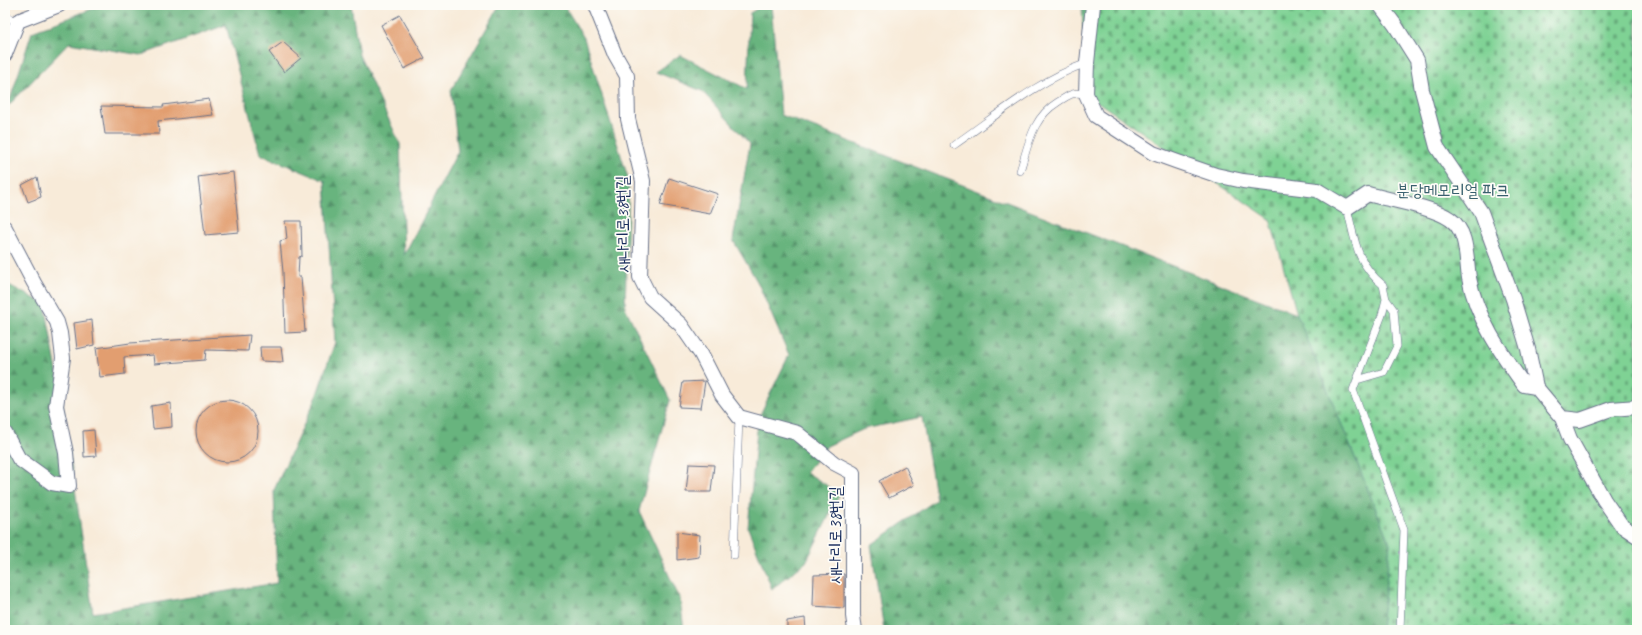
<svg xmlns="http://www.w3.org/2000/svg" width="1642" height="635" font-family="Caveat,'Poor Story',sans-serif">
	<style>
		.forest { fill: url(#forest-firs); stroke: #41726e }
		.cemetery { fill: url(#cemetery-stones); stroke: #4d8079 }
		.building { fill: #e29e6f }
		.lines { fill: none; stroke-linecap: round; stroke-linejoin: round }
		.lane-casing { stroke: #687189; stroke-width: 8 }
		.street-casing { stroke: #687189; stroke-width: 16 }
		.lane { stroke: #fff; stroke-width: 7 }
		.street { stroke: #fff; stroke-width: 14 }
		.labels { text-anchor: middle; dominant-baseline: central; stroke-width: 3.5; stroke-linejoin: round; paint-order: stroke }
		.park-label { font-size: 17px; fill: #39606e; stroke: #fdfcf7 }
		.street-label { font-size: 17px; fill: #1b2f5e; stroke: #fdfcf7 }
	</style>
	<defs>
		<pattern id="forest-firs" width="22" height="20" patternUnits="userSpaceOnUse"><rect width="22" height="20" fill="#67b47e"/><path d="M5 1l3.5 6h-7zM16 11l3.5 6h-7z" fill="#54936a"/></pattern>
		<pattern id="cemetery-stones" width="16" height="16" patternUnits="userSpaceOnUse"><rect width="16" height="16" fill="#7fd294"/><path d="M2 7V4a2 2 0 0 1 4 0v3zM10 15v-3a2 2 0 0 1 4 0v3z" fill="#67ab7c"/></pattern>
	</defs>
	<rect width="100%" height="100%" fill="#fdfcf7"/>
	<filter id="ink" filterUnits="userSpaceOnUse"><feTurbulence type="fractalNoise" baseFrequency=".025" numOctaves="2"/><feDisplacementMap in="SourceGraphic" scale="8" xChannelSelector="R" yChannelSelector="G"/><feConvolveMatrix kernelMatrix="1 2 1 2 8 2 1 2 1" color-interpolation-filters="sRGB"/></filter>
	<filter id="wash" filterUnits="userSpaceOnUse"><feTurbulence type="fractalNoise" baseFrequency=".012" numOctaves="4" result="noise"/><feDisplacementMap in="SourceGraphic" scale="16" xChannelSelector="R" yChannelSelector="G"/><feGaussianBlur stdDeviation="0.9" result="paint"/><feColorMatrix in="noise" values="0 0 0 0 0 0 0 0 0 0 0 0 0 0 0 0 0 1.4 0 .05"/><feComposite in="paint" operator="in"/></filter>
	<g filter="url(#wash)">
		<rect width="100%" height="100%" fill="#f8ebd9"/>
		<path class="forest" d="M 102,5 L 351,5 L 359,55 L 400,144 L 404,255 L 458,151 L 451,90 L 500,5 L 564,5 L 584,38 L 629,181 L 625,307 L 670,400 L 639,511 L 680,599 L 684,630 L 5,630 L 5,520 L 8,518 L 5,513 L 5,283 L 45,304 L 62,399 L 93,613 L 277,583 L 274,490 L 315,400 L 335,342 L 325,181 L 260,154 L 226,25 L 141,55 L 69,43 L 8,106 L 32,32 Z
			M 763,5 L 771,5 L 781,115 L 1297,314 L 1390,544 L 1381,630 L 884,630 L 871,545 L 936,500 L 922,417 L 864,429 L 827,446 L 806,472 L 840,494 L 806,562 L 772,589 L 748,528 L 758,419 L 789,355 L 758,283 L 733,240 L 750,144 L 702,91 L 656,72 L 680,55 L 747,89 L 750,13 Z"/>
		<path class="cemetery" d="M 1082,5 L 1637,5 L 1637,630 L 1381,630 L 1390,544 L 1297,314 L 1270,219 L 1086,94 Z"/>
		<g id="blocks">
			<path class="building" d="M 400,15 L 425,58 L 404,69 L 381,25 Z
				M 283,42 L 301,58 L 284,72 L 269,52 Z
				M 209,99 L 213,115 L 158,121 L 159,134 L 105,134 L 101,106 L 164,107 L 163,105 Z
				M 233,172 L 239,232 L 205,235 L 198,177 Z
				M 37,177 L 41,197 L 28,202 L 22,185 Z
				M 669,178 L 718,194 L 710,214 L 660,205 Z
				M 285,221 L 301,221 L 302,256 L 299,257 L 298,277 L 301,277 L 305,332 L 285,333 L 283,272 L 280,241 L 287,239 Z
				M 92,320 L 94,345 L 77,349 L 74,323 Z
				M 250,335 L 248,351 L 206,350 L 205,360 L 154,364 L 153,355 L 124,357 L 125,374 L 100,377 L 96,348 L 130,343 Z
				M 260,347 L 281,347 L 283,362 L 261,361 Z
				M 705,381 L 701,408 L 679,407 L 683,382 Z
				M196 431a31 31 0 1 1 62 0a31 31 0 1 1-62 0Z
				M 171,403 L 172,427 L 153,429 L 151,406 Z
				M 94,430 L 96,456 L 84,457 L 83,431 Z
				M 689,464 L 714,465 L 711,492 L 686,492 Z
				M 905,466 L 914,485 L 889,498 L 879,481 Z
				M 677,532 L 700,535 L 699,557 L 677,560 Z
				M 844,574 L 844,608 L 813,606 L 814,575 Z
				M 805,618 L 806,630 L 787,630 L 787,621 Z"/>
		</g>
	</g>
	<g filter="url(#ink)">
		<use href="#blocks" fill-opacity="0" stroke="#687189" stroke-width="1"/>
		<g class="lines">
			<g class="lane-casing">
				<path id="lane" d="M 5,17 L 18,21
					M 954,145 C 996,116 1038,80 1087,63
					M 1020,171 C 1029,143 1032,118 1058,102 C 1071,94 1071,92 1086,94
					M 1347,208 C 1355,240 1356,263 1383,285 L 1386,299 L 1382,315 L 1353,390 L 1404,530 L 1400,630
					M 1357,380 L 1384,372 L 1397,346 L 1394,310 L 1386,299
					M 734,555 L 739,417"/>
			</g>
			<g class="street-casing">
				<path id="street" d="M 595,5 L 615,55 L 627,76 L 628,119 L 643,181 L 640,277 L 650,297 L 681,325 L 701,354 L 722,395 L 739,417 L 797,433 L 834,463 L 853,473 L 853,616 L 855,630
					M 1093,5 L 1087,63 L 1086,94 L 1096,116 L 1153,153 L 1178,162 L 1216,175 L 1243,181 L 1317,190 L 1347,208 L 1368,194 C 1389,200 1433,207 1450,219 C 1468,231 1466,258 1469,278 C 1476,317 1501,353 1524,385 L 1536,387
					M 1380,5 L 1395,25 L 1417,60 L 1422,90 L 1437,147 L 1481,212 L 1513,299 L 1528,349 L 1536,387 L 1562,418 L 1570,439 L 1604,500 L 1622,526 L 1637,536
					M 5,54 L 18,21 L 59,5
					M 5,228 L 34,283 L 57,322 L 60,333 L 63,358 L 56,406 L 66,453 L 69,486 L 52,483 L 19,459 L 5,433
					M 1562,418 L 1580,420 L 1611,409 L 1637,407"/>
			</g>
			<use href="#lane" class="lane"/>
			<use href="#street" class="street"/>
		</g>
	</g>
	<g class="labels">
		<g class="park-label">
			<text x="1453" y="190">분당메모리얼 파크</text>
		</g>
		<g class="street-label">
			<text transform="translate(623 224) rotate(-91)">새나리로38번길</text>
			<text transform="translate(835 535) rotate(-90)">새나리로38번길</text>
		</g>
	</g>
	<rect width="1642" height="635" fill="none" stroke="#fdfcf7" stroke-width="20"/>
</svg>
